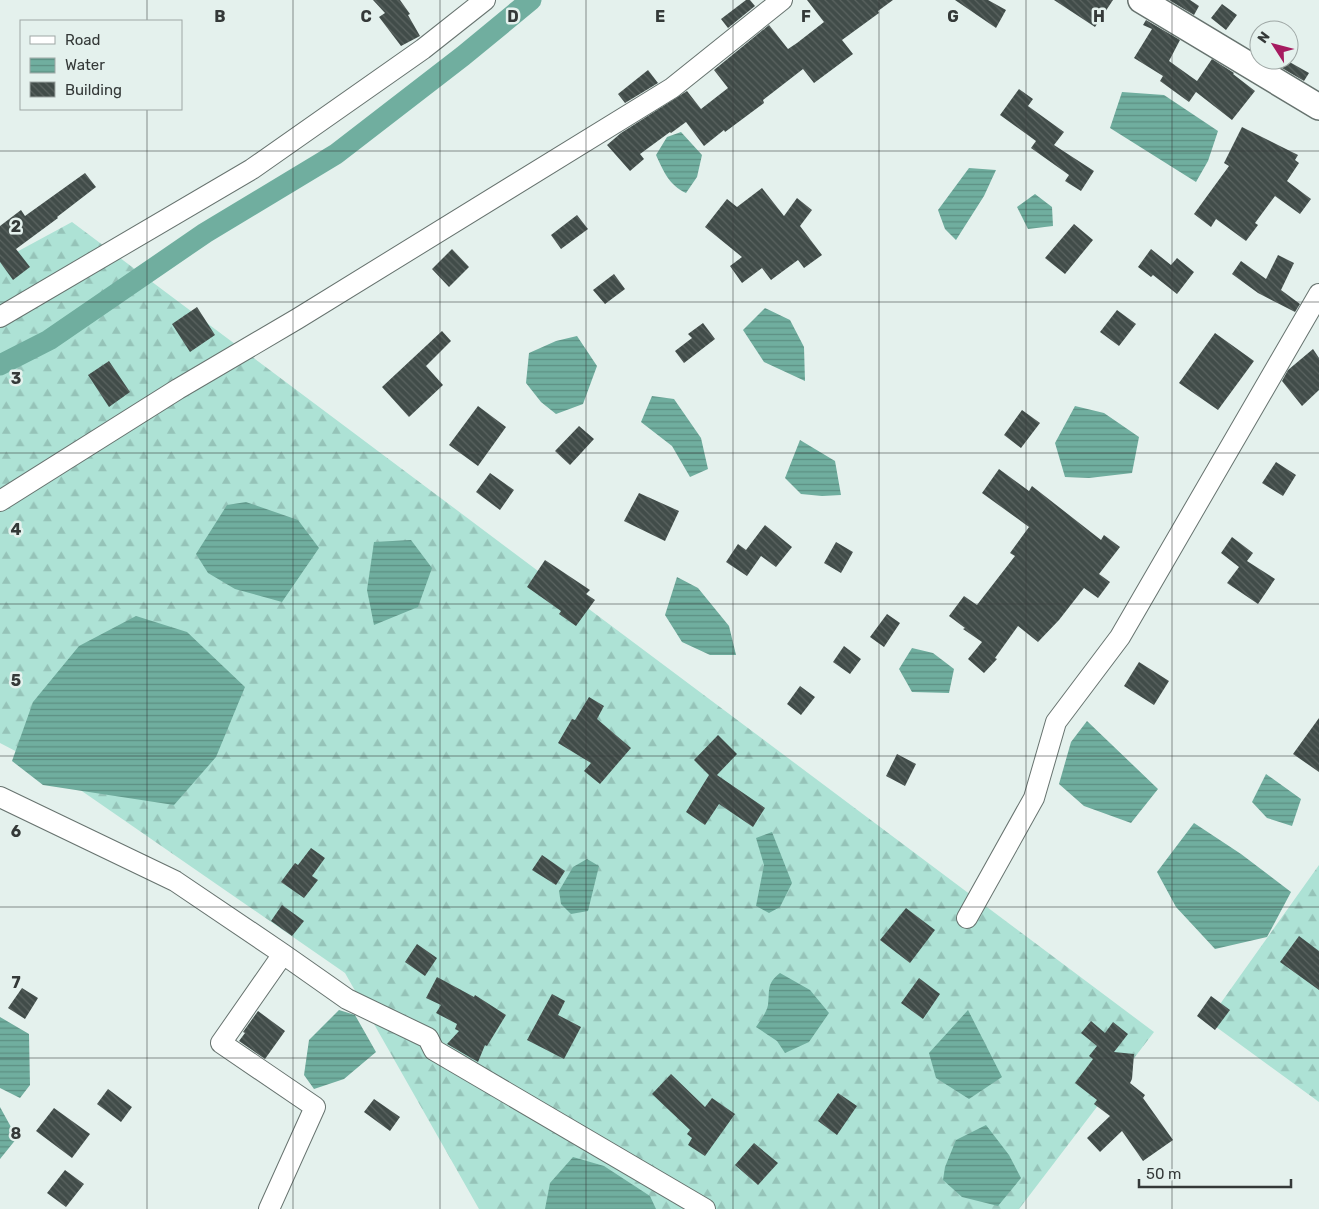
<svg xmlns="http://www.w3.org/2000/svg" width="1319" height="1209" font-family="Rubik,sans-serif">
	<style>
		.forest { fill: url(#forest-firs) }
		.water { fill: url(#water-rules) }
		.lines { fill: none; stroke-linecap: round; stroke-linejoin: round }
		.canal { stroke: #70ae9f; stroke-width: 21 }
		.building { fill: url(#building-back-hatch) }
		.minor-casing { stroke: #67736f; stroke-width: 22 }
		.tertiary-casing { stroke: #67736f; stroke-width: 28 }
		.minor { stroke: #fff; stroke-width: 20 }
		.tertiary { stroke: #fff; stroke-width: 25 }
		.grid { fill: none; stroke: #343938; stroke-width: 1; stroke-opacity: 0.55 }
		.grid-label { font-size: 16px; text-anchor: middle; font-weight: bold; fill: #343938; stroke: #e4f1ed; stroke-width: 5; stroke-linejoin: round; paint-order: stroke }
	</style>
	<defs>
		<pattern id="forest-firs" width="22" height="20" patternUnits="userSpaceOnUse" patternTransform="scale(1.25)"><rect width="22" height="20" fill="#ade2d5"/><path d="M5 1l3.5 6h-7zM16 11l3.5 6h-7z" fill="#95c3b8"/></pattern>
		<pattern id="water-rules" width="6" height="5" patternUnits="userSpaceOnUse" patternTransform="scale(1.25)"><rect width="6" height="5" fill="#70ae9f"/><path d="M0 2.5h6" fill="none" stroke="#5d8f83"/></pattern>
		<pattern id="building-back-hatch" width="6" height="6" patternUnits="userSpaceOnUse" patternTransform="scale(1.25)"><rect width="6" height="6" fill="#414c49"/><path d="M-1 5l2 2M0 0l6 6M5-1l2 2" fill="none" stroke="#5b6461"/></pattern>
	</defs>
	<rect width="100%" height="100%" fill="#e4f1ed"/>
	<path class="forest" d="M 72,222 L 1154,1032 L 1019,1209 L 479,1209 L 345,973 L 50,769 L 0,743 L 0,261 Z
		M 1319,865 L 1319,1102 L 1208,1021 Z"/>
	<path class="water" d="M 1122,92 L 1164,95 L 1218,131 L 1208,161 L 1196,182 L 1110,128 Z
		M 681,132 L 702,155 L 697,177 L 686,193 C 669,185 664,172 656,155 L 667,137 Z
		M 969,168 L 996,170 L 984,196 L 956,240 L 945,229 L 938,210 Z
		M 1035,194 L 1052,207 L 1053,226 L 1028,229 L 1017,207 Z
		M 765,308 L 790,320 L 804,347 L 805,381 L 764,362 L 743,330 Z
		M 577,336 L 597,366 L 583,404 L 556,414 L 541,402 L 526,383 L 529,353 L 556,341 Z
		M 652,396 L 674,399 L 701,438 L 708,469 L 690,477 L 672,446 L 641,422 Z
		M 1075,406 L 1104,413 L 1139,437 L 1132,473 L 1089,478 L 1065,477 L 1055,443 Z
		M 800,440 L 835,461 L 841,495 L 822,496 L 801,494 L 785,478 Z
		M 246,502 L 298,520 L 319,548 L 282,602 L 235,589 L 208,573 L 196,554 L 227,505 Z
		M 411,540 L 432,568 L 418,607 L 374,625 L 367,590 L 374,542 Z
		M 677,577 L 698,588 L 729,626 L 736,655 L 710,655 L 682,642 L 665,615 Z
		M 136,616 L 187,632 L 245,687 L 216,757 L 174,805 L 43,785 L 12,761 L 33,702 L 79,646 Z
		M 912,648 L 933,653 L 954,669 L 949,693 L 912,692 L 899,669 Z
		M 1087,721 L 1158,789 L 1131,823 L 1084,806 L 1059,784 L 1071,742 Z
		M 1266,774 L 1301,799 L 1292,826 L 1267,818 L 1252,802 Z
		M 1194,823 L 1241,854 L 1291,892 L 1267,937 L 1215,949 L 1176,907 L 1157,872 Z
		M 772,832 L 792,883 L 780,907 L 769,913 L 756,906 L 764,865 L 756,838 Z
		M 587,859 L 599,866 L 588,911 L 571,914 L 561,904 L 559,891 L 573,867 Z
		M 780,973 L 810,990 L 829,1013 L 809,1042 L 785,1053 L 777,1041 L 756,1027 C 760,1021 767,1012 768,1005 C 770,990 766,984 780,973 Z
		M 339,1010 L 355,1015 L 376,1052 L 344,1079 L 314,1089 L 304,1075 L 309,1040 Z
		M 968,1010 L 1002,1077 L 969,1099 L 936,1078 L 929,1053 Z
		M 0,1017 L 29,1034 L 30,1085 L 20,1098 L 0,1088 Z
		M 0,1107 L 17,1138 L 0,1159 Z
		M 986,1125 L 1009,1155 L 1021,1178 L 998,1206 L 962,1197 L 943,1180 L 945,1167 L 956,1140 Z
		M 573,1157 L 604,1166 L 650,1196 L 656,1209 L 545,1209 L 550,1183 Z"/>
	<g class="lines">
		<path class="canal" d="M 0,365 L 49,340 L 205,233 L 336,154 L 463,56 L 531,0"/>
	</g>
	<path class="building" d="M 373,0 L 400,0 L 410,14 L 408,15 L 420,36 L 401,46 L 379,17 L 385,13 Z
		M 746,0 L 750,0 L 755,6 L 728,28 L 721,19 Z
		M 807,0 L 893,0 L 878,11 L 879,13 L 842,40 L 853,54 L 814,83 L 803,69 L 763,100 L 764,103 L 725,132 L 724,130 L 704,146 L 686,122 L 671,133 L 670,132 L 640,154 L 644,159 L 630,171 L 607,145 L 621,133 L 687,91 L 701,109 L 728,88 L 714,70 L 769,25 L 788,49 L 797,43 L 824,22 Z
		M 955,0 L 988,0 L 1006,10 L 996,28 Z
		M 1054,0 L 1113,0 L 1095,27 Z
		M 1169,0 L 1190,0 L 1199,6 L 1194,15 Z
		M 1222,4 L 1237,15 L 1226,30 L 1211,18 Z
		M 1146,20 L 1180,40 L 1169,61 L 1197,81 L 1212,59 L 1234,73 L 1233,74 L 1255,91 L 1232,120 L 1196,92 L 1189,102 L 1160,81 L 1163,76 L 1134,58 L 1152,29 L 1143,25 Z
		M 1278,60 L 1286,60 L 1309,73 L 1304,81 L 1275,64 Z
		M 648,70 L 658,83 L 625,103 L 618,94 Z
		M 1019,89 L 1033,99 L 1028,106 L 1064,132 L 1054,145 L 1094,171 L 1081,191 L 1065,181 L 1069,175 L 1031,148 L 1036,141 L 1000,115 Z
		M 1242,127 L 1298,155 L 1295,160 L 1299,163 L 1287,181 L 1311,199 L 1300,214 L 1275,196 L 1255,223 L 1258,225 L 1246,241 L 1216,219 L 1211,227 L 1194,214 L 1229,166 L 1224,163 Z
		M 85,173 L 96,187 L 57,217 L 58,218 L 16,249 L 30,267 L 13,280 L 0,262 L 0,226 L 21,210 L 25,216 Z
		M 762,188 L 784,216 L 797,198 L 812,210 L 800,226 L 822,255 L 804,268 L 798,260 L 771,280 L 762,268 L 742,283 L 730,266 L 742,257 L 705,227 L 727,199 L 737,207 Z
		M 577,215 L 588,229 L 561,249 L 551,235 Z
		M 1074,224 L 1093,240 L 1065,274 L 1045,258 Z
		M 452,249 L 469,267 L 449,287 L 432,269 Z
		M 1151,249 L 1171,265 L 1177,258 L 1194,272 L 1177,294 L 1153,275 L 1151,277 L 1138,267 Z
		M 1278,255 L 1294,263 L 1281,290 L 1300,304 L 1295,312 L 1258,293 L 1232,274 L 1241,261 L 1266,279 Z
		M 614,274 L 625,289 L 605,304 L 593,290 Z
		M 197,307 L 215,335 L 190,352 L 172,324 Z
		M 1117,310 L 1136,324 L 1119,346 L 1100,332 Z
		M 703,323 L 715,339 L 684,363 L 675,351 L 692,338 L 688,334 Z
		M 442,331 L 451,341 L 426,366 L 443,385 L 409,417 L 382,387 Z
		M 1215,333 L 1254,361 L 1218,410 L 1179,383 Z
		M 1313,349 L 1319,358 L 1319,390 L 1302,406 L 1282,381 L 1288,370 Z
		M 109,361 L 130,392 L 109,407 L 88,375 Z
		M 478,406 L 506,427 L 478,466 L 449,445 Z
		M 1022,410 L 1040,423 L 1021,448 L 1004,435 Z
		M 579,426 L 594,439 L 570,465 L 555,451 Z
		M 1276,462 L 1296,475 L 1283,496 L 1262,483 Z
		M 999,469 L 1029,491 L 1032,486 L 1101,540 L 1104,535 L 1120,547 L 1099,574 L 1110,582 L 1098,598 L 1084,588 L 1059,620 L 1038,642 L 1018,626 L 995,658 L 997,659 L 984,673 L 968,659 L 982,642 L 963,629 L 965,628 L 949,616 L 964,596 L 977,605 L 1015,556 L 1010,553 L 1029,527 L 982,493 Z
		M 490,473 L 514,490 L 500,510 L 476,492 Z
		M 639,493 L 679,511 L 665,541 L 624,521 Z
		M 765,525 L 792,547 L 776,567 L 761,556 L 747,576 L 726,562 L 738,544 L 746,550 Z
		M 1232,537 L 1253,553 L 1247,561 L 1275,579 L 1258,604 L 1227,583 L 1239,567 L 1221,553 Z
		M 836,542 L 853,552 L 841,573 L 824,563 Z
		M 545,560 L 590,590 L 586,594 L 595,600 L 576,626 L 559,614 L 561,611 L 527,587 Z
		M 887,614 L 900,623 L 884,647 L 870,637 Z
		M 844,646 L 861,659 L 850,674 L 833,662 Z
		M 1139,662 L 1169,681 L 1154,705 L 1124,686 Z
		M 800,686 L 815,697 L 801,715 L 787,704 Z
		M 589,697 L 604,706 L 597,719 L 631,748 L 600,784 L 584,771 L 591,763 L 558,743 L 572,719 L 575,720 Z
		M 1319,718 L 1319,772 L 1293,754 Z
		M 718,735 L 737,754 L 717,775 L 765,808 L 753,827 L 719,804 L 705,825 L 686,812 L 709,775 L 694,760 Z
		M 897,754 L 916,764 L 905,786 L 886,776 Z
		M 311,848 L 325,858 L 312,876 L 318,880 L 304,898 L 281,882 L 295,863 L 298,865 Z
		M 542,855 L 565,871 L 556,885 L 532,870 Z
		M 282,905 L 304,921 L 292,936 L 271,921 Z
		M 906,908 L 935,930 L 910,963 L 880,940 Z
		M 1299,936 L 1319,951 L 1319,990 L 1280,962 Z
		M 417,944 L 437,958 L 425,976 L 405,962 Z
		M 437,977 L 474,997 L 475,995 L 506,1015 L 487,1046 L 485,1045 L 478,1062 L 447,1044 L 459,1031 L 455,1029 L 457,1024 L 436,1013 L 441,1005 L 426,998 Z
		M 919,978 L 940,994 L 923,1019 L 901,1003 Z
		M 22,988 L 38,998 L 25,1019 L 8,1008 Z
		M 552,994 L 565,1001 L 558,1015 L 581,1027 L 564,1059 L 527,1040 Z
		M 1211,996 L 1230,1010 L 1215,1030 L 1197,1016 Z
		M 258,1011 L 285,1031 L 265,1059 L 239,1041 L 245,1033 L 243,1032 Z
		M 1091,1021 L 1105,1033 L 1113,1022 L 1128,1034 L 1114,1052 L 1134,1054 L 1132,1079 L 1130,1083 L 1145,1095 L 1143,1098 L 1173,1140 L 1143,1161 L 1122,1131 L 1100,1152 L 1087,1138 L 1110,1116 L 1094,1104 L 1097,1100 L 1075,1083 L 1093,1059 L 1089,1056 L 1097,1046 L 1081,1033 Z
		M 671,1074 L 705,1107 L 712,1098 L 735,1114 L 705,1156 L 688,1145 L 692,1138 L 687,1134 L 690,1130 L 652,1094 Z
		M 108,1089 L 132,1107 L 121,1122 L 97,1104 Z
		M 838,1093 L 857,1106 L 837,1135 L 818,1121 Z
		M 374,1099 L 400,1117 L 390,1131 L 364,1112 Z
		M 54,1108 L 90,1134 L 72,1158 L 36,1131 Z
		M 754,1143 L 778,1163 L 758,1185 L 735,1165 Z
		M 65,1170 L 84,1184 L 66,1207 L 47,1193 Z"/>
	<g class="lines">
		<g class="minor-casing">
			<path id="minor" d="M 0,317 L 252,169 L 423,49 L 485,0
				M 0,501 L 178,389 L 297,319 L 672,88 L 782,0
				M 0,797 L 175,881 L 283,954 L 347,999 L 428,1038 L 434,1050 L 705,1209
				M 967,918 L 1034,798 L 1056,722 L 1120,637 L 1319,294
				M 269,1209 L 315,1107 L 221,1043 L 283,954"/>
		</g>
		<g class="tertiary-casing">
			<path id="tertiary" d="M 1141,0 L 1319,107"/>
		</g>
		<use href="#minor" class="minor"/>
		<use href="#tertiary" class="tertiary"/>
	</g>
	<path class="grid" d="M 147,0 L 147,21M 293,0 L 293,1209M 440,0 L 440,1209M 586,0 L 586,1209M 733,0 L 733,1209M 879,0 L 879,1209M 1026,0 L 1026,1209M 1172,0 L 1172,1209M 147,109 L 147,1209M 0,151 L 1319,151M 0,302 L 1319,302M 0,453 L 1319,453M 0,604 L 1319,604M 0,756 L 1319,756M 0,907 L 1319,907M 0,1058 L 1319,1058"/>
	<g class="grid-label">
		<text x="220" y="22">B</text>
		<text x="366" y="22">C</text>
		<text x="513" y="22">D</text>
		<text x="660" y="22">E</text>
		<text x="806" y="22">F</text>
		<text x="953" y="22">G</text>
		<text x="1099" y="22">H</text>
		<text x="16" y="232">2</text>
		<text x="16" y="384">3</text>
		<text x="16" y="535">4</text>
		<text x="16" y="686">5</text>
		<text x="16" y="837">6</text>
		<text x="16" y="988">7</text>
		<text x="16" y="1139">8</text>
	</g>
	<rect x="20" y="20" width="162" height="90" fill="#e4f1ed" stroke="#9ea7a5"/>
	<rect x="30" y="36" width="25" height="8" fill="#ffffff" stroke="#9ea7a5"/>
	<text x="65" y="45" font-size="15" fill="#343938">Road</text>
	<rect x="30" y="58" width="25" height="15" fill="url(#water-rules)" stroke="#9ea7a5"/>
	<text x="65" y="70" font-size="15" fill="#343938">Water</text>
	<rect x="30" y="82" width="25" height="15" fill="url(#building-back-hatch)" stroke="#9ea7a5"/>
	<text x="65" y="95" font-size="15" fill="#343938">Building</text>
	<g transform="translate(1274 45) rotate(306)"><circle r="24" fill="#e4f1ed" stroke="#9ea7a5"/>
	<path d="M0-4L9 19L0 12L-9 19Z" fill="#a61b60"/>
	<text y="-8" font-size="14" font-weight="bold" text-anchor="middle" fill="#343938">N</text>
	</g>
	<path d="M1139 1179v8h152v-8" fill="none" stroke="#343938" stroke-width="2.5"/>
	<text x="1146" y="1179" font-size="15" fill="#343938" stroke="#e4f1ed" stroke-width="4" paint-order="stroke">50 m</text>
</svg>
